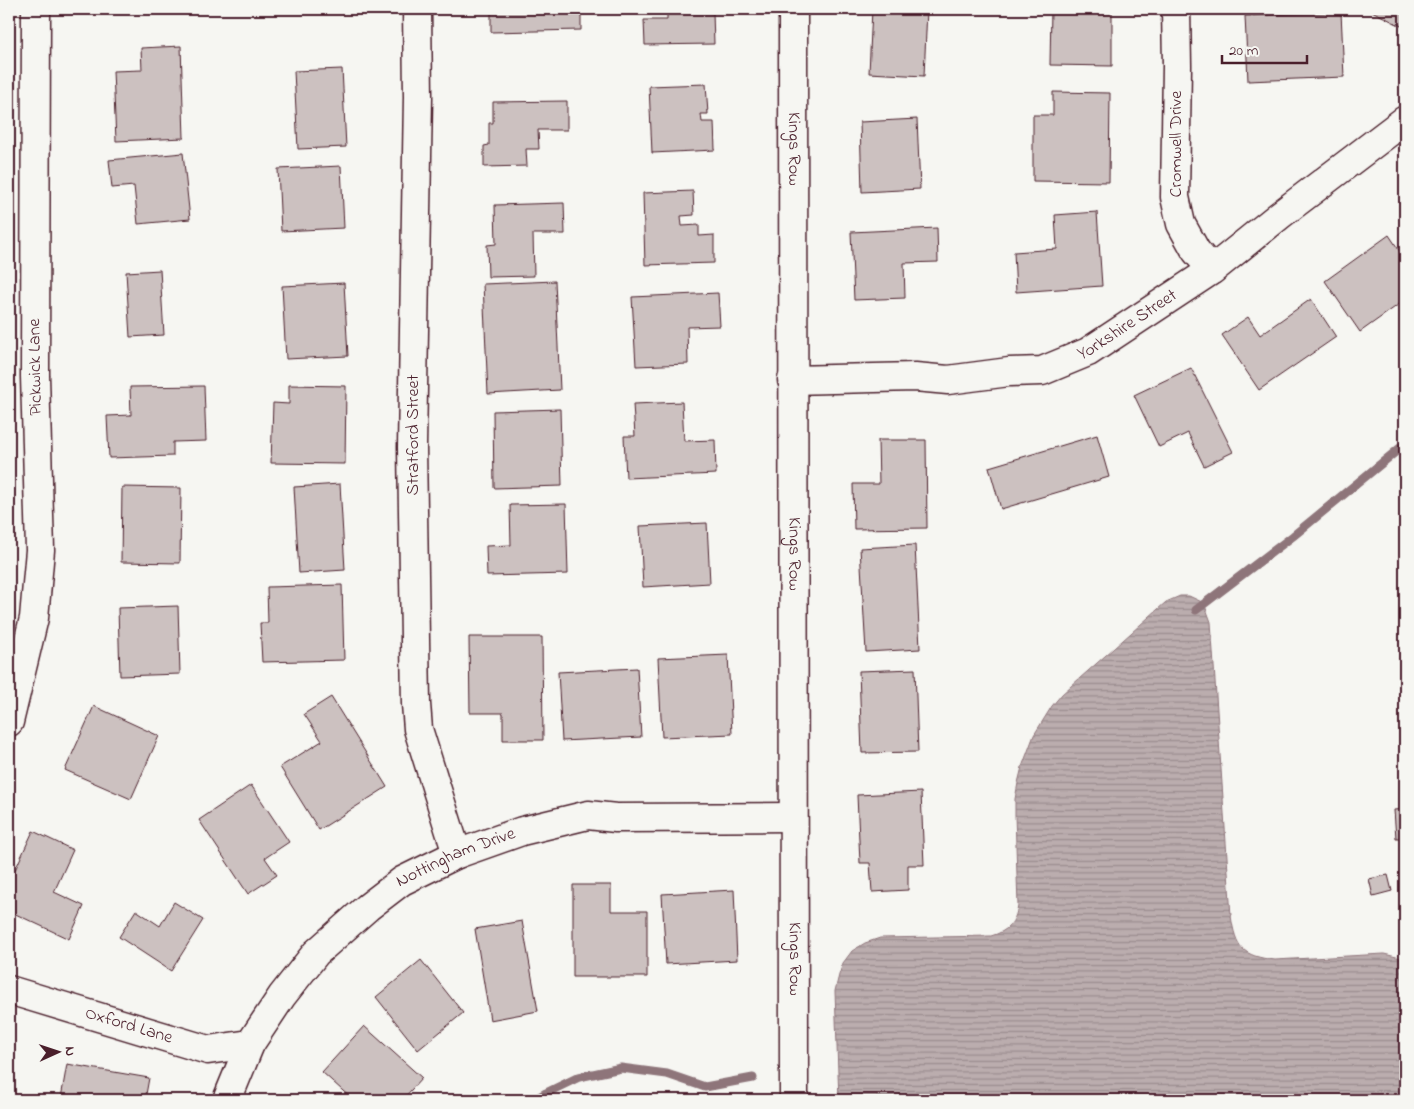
<svg xmlns="http://www.w3.org/2000/svg" width="1414" height="1109" font-family="'Indie Flower',sans-serif">
	<style>
		.water { fill: url(#water-rules); stroke: #8e747a }
		.lines { fill: none; stroke-linecap: round; stroke-linejoin: round }
		.stream { stroke: #8e747a; stroke-width: 9 }
		.building { fill: #ccc1c0; stroke: #4a1f2b }
		.minor-casing { stroke: #4a1f2b; stroke-width: 31 }
		.tertiary-casing { stroke: #4a1f2b; stroke-width: 31 }
		.minor { stroke: #f6f6f2; stroke-width: 28 }
		.tertiary { stroke: #f6f6f2; stroke-width: 28 }
		.labels { text-anchor: middle; dominant-baseline: central; stroke-width: 4.5; stroke-linejoin: round; paint-order: stroke }
		.street-label { font-size: 18px; fill: #4a1f2b; stroke: #f6f6f2 }
	</style>
	<defs>
		<pattern id="water-rules" width="6" height="5" patternUnits="userSpaceOnUse" patternTransform="scale(1.25)"><rect width="6" height="5" fill="#bbadae"/><path d="M0 2.5h6" fill="none" stroke="#9a8c8e"/></pattern>
	</defs>
	<rect width="100%" height="100%" fill="#f6f6f2"/>
	<filter id="ink" filterUnits="userSpaceOnUse"><feTurbulence type="fractalNoise" baseFrequency=".02" numOctaves="2"/><feDisplacementMap in="SourceGraphic" scale="10" xChannelSelector="R" yChannelSelector="G"/><feConvolveMatrix kernelMatrix="1 2 1 2 8 2 1 2 1" color-interpolation-filters="sRGB"/></filter>
	<g filter="url(#ink)">
		<path class="water" d="M 1180,596 L 1189,596 L 1204,603 L 1211,622 L 1231,916 C 1236,948 1242,956 1275,960 L 1384,954 L 1405,959 L 1405,1100 L 839,1100 L 835,991 L 839,975 L 843,963 L 852,951 L 865,943 L 880,938 L 991,936 C 1008,931 1015,923 1018,906 L 1015,815 L 1015,799 L 1018,783 L 1022,767 L 1034,735 L 1052,706 L 1062,694 L 1166,602 Z"/>
		<g class="lines">
			<path class="stream" d="M 1196,610 L 1293,536 L 1405,444
				M 534,1100 L 546,1093 L 579,1077 L 621,1068 L 667,1074 L 705,1087 L 753,1078"/>
		</g>
		<path class="building" d="M 491,9 L 581,9 L 581,30 L 491,32 Z
			M 667,9 L 710,9 L 710,13 L 713,13 L 714,44 L 645,45 L 644,20 L 667,20 Z
			M 872,9 L 927,9 L 924,76 L 869,73 Z
			M 1051,9 L 1112,9 L 1112,66 L 1050,65 Z
			M 1368,9 L 1405,9 L 1405,28 Z
			M 1341,12 L 1344,77 L 1248,81 L 1245,16 Z
			M 181,46 L 184,138 L 116,141 L 113,71 L 142,70 L 141,48 Z
			M 342,69 L 346,147 L 298,149 L 294,71 Z
			M 706,84 L 708,114 L 701,114 L 702,122 L 714,122 L 715,150 L 652,153 L 649,86 Z
			M 1053,92 L 1110,93 L 1109,182 L 1033,181 L 1033,115 L 1053,115 Z
			M 567,101 L 567,130 L 538,130 L 539,149 L 526,149 L 527,166 L 484,167 L 484,146 L 489,145 L 489,123 L 493,123 L 493,102 Z
			M 917,119 L 920,189 L 862,192 L 860,122 Z
			M 183,153 L 190,219 L 138,224 L 134,186 L 112,188 L 109,160 Z
			M 341,166 L 344,228 L 281,231 L 278,169 Z
			M 693,191 L 694,215 L 681,216 L 682,226 L 699,225 L 699,236 L 714,235 L 714,263 L 645,265 L 643,193 Z
			M 564,203 L 565,234 L 533,234 L 534,276 L 488,277 L 487,245 L 496,244 L 495,205 Z
			M 1097,212 L 1102,286 L 1016,292 L 1014,252 L 1057,249 L 1055,215 Z
			M 937,228 L 938,262 L 904,263 L 905,298 L 854,300 L 851,232 Z
			M 1389,235 L 1405,259 L 1405,300 L 1360,332 L 1325,281 Z
			M 160,270 L 164,335 L 130,337 L 126,272 Z
			M 555,281 L 560,390 L 488,394 L 483,284 Z
			M 344,283 L 348,356 L 286,359 L 282,286 Z
			M 718,293 L 720,326 L 687,327 L 688,364 L 636,366 L 632,297 Z
			M 1311,299 L 1336,337 L 1259,390 L 1222,335 L 1248,317 L 1260,335 Z
			M 1191,368 L 1233,452 L 1204,466 L 1188,433 L 1159,447 L 1134,395 Z
			M 289,385 L 346,386 L 345,464 L 271,463 L 273,403 L 289,404 Z
			M 204,386 L 206,441 L 173,442 L 173,456 L 109,458 L 107,416 L 131,415 L 130,387 Z
			M 682,402 L 684,441 L 715,440 L 716,474 L 626,478 L 624,436 L 635,436 L 633,404 Z
			M 560,409 L 562,486 L 494,488 L 493,411 Z
			M 1097,435 L 1109,477 L 1001,509 L 989,467 Z
			M 878,440 L 926,440 L 927,528 L 854,529 L 853,484 L 879,484 Z
			M 340,484 L 345,570 L 299,573 L 294,487 Z
			M 122,487 L 181,488 L 180,563 L 121,562 Z
			M 566,504 L 568,574 L 487,576 L 486,546 L 511,545 L 510,505 Z
			M 707,523 L 710,583 L 643,587 L 640,526 Z
			M 915,545 L 920,649 L 866,652 L 860,548 Z
			M 342,585 L 344,660 L 262,662 L 260,623 L 268,623 L 267,587 Z
			M 178,606 L 180,674 L 120,676 L 118,608 Z
			M 469,637 L 542,637 L 543,740 L 503,740 L 503,713 L 470,713 Z
			M 728,655 L 732,734 L 662,737 L 658,658 Z
			M 637,668 L 641,737 L 562,741 L 558,672 Z
			M 915,669 L 918,752 L 862,753 L 859,671 Z
			M 331,697 L 387,787 L 319,830 L 280,767 L 322,741 L 304,714 Z
			M 94,706 L 159,736 L 131,799 L 65,770 Z
			M 251,785 L 289,842 L 265,858 L 277,875 L 248,894 L 199,820 Z
			M 921,792 L 924,865 L 908,865 L 908,890 L 872,892 L 870,863 L 860,863 L 857,795 Z
			M 1405,809 L 1405,838 L 1396,838 L 1394,810 Z
			M 33,831 L 73,850 L 54,892 L 84,906 L 69,939 L 9,911 L 9,883 Z
			M 1388,875 L 1392,891 L 1373,896 L 1369,879 Z
			M 573,885 L 611,885 L 611,911 L 647,911 L 647,977 L 573,977 Z
			M 734,890 L 737,960 L 666,964 L 662,894 Z
			M 174,902 L 203,920 L 171,971 L 119,937 L 136,910 L 160,926 Z
			M 522,921 L 538,1011 L 490,1020 L 475,929 Z
			M 421,960 L 463,1013 L 418,1050 L 376,997 Z
			M 364,1026 L 422,1078 L 402,1100 L 353,1100 L 322,1072 Z
			M 9,1044 L 14,1045 L 9,1071 Z
			M 67,1064 L 149,1078 L 145,1100 L 73,1100 L 61,1098 Z"/>
		<g class="lines">
			<g class="minor-casing">
				<g id="minor">
					<path d="M 417,9 L 418,97 L 412,447 L 416,704 L 418,729 L 457,854"/>
					<path d="M 1176,9 L 1177,66 L 1175,197 L 1181,224 L 1196,251 L 1212,270"/>
					<path id="s1" d="M 792,380 L 915,377 L 948,380 L 1009,372 L 1042,371 L 1088,352 L 1212,270 L 1280,215 L 1405,120"/>
					<path d="M 9,722 L 34,618 L 40,550 L 35,376 L 36,9"/>
					<path id="s2" d="M 9,990 L 208,1050 L 250,1044"/>
				</g>
			</g>
			<g class="tertiary-casing">
				<g id="tertiary">
					<path id="s3" d="M 793,9 L 794,1100"/>
					<path id="s4" d="M 227,1100 L 250,1044 L 282,996 L 316,953 L 368,907 L 402,881 L 457,854 L 522,831 L 588,815 L 616,818 L 793,817"/>
				</g>
			</g>
			<use href="#minor" class="minor"/>
			<use href="#tertiary" class="tertiary"/>
		</g>
	</g>
	<g class="labels">
		<g class="street-label">
			<text transform="translate(1177 144) rotate(-90)">Cromwell Drive</text>
			<text stroke="none"><textPath href="#s3" startOffset="140">Kings Row</textPath></text>
			<text stroke="none"><textPath href="#s1" startOffset="348">Yorkshire Street</textPath></text>
			<text transform="translate(36 367) rotate(-91)">Pickwick Lane</text>
			<text transform="translate(414 435) rotate(-90)">Stratford Street</text>
			<text stroke="none"><textPath href="#s3" startOffset="545">Kings Row</textPath></text>
			<text stroke="none"><textPath href="#s4" startOffset="344">Nottingham Drive</textPath></text>
			<text stroke="none"><textPath href="#s3" startOffset="950">Kings Row</textPath></text>
			<text stroke="none"><textPath href="#s2" startOffset="125">Oxford Lane</textPath></text>
		</g>
	</g>
	<rect width="1414" height="1109" fill="none" stroke="#f6f6f2" stroke-width="30"/>
	<rect x="15" y="15" width="1384" height="1079" fill="none" stroke="#4a1f2b" stroke-width="2" filter="url(#ink)"/>
	<g transform="translate(58 1052) rotate(87)" stroke="#f6f6f2" stroke-width="4" paint-order="stroke">
	<path d="M0-4L9 19L0 12L-9 19Z" fill="#4a1f2b"/>
	<text y="-8" font-size="14" font-weight="bold" text-anchor="middle" fill="#4a1f2b">N</text>
	</g>
	<path d="M1222 55v8h85v-8" fill="none" stroke="#4a1f2b" stroke-width="2.5"/>
	<text x="1229" y="55" font-size="15" fill="#4a1f2b" stroke="#f6f6f2" stroke-width="4" paint-order="stroke">20 m</text>
</svg>
